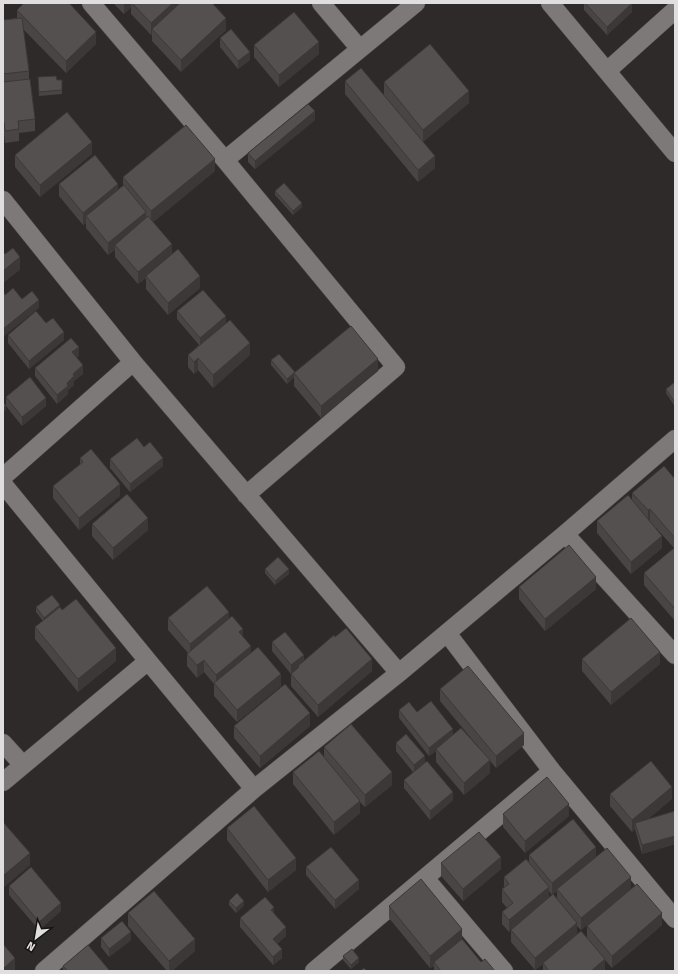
<svg xmlns="http://www.w3.org/2000/svg" width="678" height="974" font-family="'Fira Sans',sans-serif">
	<style>
		.lines { fill: none; stroke-linecap: round; stroke-linejoin: round }
		.street-casing { stroke: #4b4747; stroke-width: 19 }
		.street { stroke: #7e7979; stroke-width: 18 }
		.wall { fill: #494545; fill-rule: evenodd }
		.shaded-wall { fill: #3c3838 }
		.building { fill: #555050; stroke: #3c3838 }
	</style>
	<rect width="100%" height="100%" fill="#2e2a29"/>
	<g class="lines">
		<g class="street-casing">
			<path id="street" d="M 91,3 L 225,160 L 396,367 L 246,495
				M 321,3 L 360,49
				M 550,3 L 675,153
				M 607,71 L 675,10
				M 225,160 L 416,3
				M 3,200 L 133,362 L 399,673
				M 3,477 L 133,362
				M 3,484 L 148,661
				M 565,534 L 675,655
				M 447,633 L 552,771 L 675,919
				M 3,743 L 23,765
				M 3,782 L 148,661 L 254,789
				M 425,878 L 504,971
				M 44,971 L 254,789 L 399,673 L 565,534 L 675,439
				M 314,971 L 552,771"/>
		</g>
		<use href="#street" class="street"/>
	</g>
	<path class="wall" d="M 113,3 L 212,3 L 226,30 L 181,72 L 152,41 L 152,35 L 151,35 L 131,14 L 131,7 L 124,14 Z
		M 584,3 L 632,3 L 632,12 L 607,35 L 584,10 Z
		M 17,10 L 96,44 L 66,73 L 23,29 L 29,71 L 29,79 L 35,119 L 35,131 L 19,133 L 19,141 L 5,143 L 4,134 L 3,134 L 3,20 L 17,18 Z
		M 220,38 L 250,60 L 238,69 L 220,47 Z
		M 254,45 L 319,54 L 279,87 L 254,57 Z
		M 38,77 L 57,80 L 62,90 L 62,94 L 39,96 Z
		M 345,81 L 384,94 L 384,82 L 469,103 L 423,142 L 435,168 L 418,182 L 345,94 Z
		M 315,120 L 255,169 L 248,162 L 248,153 Z
		M 92,154 L 40,197 L 15,167 L 15,155 Z
		M 215,171 L 153,222 L 172,255 L 200,288 L 168,315 L 146,289 L 146,278 L 138,284 L 115,257 L 115,250 L 108,255 L 86,228 L 86,223 L 83,225 L 59,196 L 59,184 L 118,189 L 123,186 L 123,177 Z
		M 275,191 L 302,207 L 293,215 L 275,195 Z
		M 177,311 L 226,323 L 250,355 L 213,388 L 198,370 L 194,374 L 188,367 L 188,355 L 199,345 L 177,319 Z
		M 46,323 L 64,340 L 29,369 L 8,343 L 8,335 Z
		M 79,356 L 77,357 L 83,374 L 74,381 L 74,385 L 68,390 L 68,394 L 57,404 L 35,376 L 35,368 Z
		M 271,360 L 295,372 L 378,371 L 321,418 L 294,386 L 294,377 L 287,384 L 271,365 Z
		M 675,382 L 674,405 L 666,393 L 666,389 Z
		M 6,397 L 46,406 L 22,426 L 6,406 L 6,410 Z
		M 144,447 L 163,466 L 130,492 L 110,468 L 110,459 Z
		M 80,458 L 120,496 L 79,530 L 53,498 L 53,486 L 80,465 Z
		M 675,479 L 675,621 L 644,585 L 644,573 L 674,548 L 656,528 L 662,548 L 631,574 L 597,533 L 597,521 L 632,500 L 632,493 Z
		M 92,524 L 148,530 L 113,560 L 92,536 Z
		M 265,569 L 289,574 L 275,585 L 265,573 Z
		M 519,587 L 596,589 L 545,631 L 519,599 Z
		M 36,607 L 60,608 L 62,610 L 116,661 L 78,692 L 35,639 L 35,627 L 43,621 L 36,612 Z
		M 168,618 L 229,619 L 243,637 L 251,653 L 281,686 L 237,722 L 214,696 L 214,684 L 204,672 L 197,678 L 187,666 L 187,654 L 188,653 L 168,630 Z
		M 335,637 L 372,671 L 318,717 L 291,686 L 291,674 L 272,651 L 272,642 L 304,660 Z
		M 582,659 L 660,664 L 611,705 L 582,671 Z
		M 440,689 L 524,745 L 496,768 L 440,701 Z
		M 399,710 L 417,712 L 453,735 L 490,773 L 464,795 L 436,762 L 436,751 L 429,756 L 399,718 Z
		M 234,726 L 310,726 L 260,768 L 234,738 Z
		M 396,743 L 425,763 L 453,800 L 430,820 L 404,788 L 404,780 L 413,772 L 396,751 Z
		M 324,747 L 392,785 L 365,807 L 360,802 L 360,813 L 334,835 L 293,784 L 293,772 L 324,758 Z
		M 610,794 L 672,799 L 648,819 L 675,811 L 675,844 L 642,854 L 635,829 L 632,832 L 610,806 Z
		M 503,814 L 569,816 L 525,853 L 503,827 Z
		M 3,822 L 30,865 L 4,887 L 3,887 Z
		M 227,828 L 296,870 L 268,892 L 227,840 Z
		M 529,855 L 596,857 L 631,889 L 662,925 L 612,968 L 605,960 L 605,971 L 543,971 L 543,964 L 535,970 L 511,942 L 511,930 L 509,932 L 502,924 L 502,912 L 507,908 L 502,902 L 502,889 L 504,888 L 504,877 L 529,863 ZM 549,891 L 552,895 L 557,891 L 557,899 L 549,898 ZM 610,907 L 587,926 L 587,937 L 577,934 L 577,926 L 581,930 Z
		M 441,863 L 501,869 L 463,901 L 441,876 Z
		M 306,867 L 359,889 L 335,909 L 306,875 Z
		M 9,886 L 61,911 L 39,930 L 9,895 Z
		M 229,901 L 244,905 L 236,913 L 229,905 Z
		M 389,906 L 462,940 L 481,962 L 495,971 L 434,971 L 434,966 L 430,968 L 389,918 Z
		M 128,913 L 195,951 L 172,971 L 167,971 L 128,926 Z
		M 274,913 L 286,936 L 277,944 L 282,958 L 273,965 L 240,927 L 240,918 Z
		M 101,938 L 131,940 L 109,957 L 101,947 Z
		M 343,956 L 359,962 L 351,969 L 343,960 Z
		M 63,966 L 110,971 L 63,971 Z"/>
	<path class="shaded-wall" d="M 124,3 L 131,3 L 131,7 L 124,14 Z
		M 173,3 L 186,3 L 152,29 L 152,35 L 151,35 L 151,23 Z
		M 632,3 L 632,12 L 607,35 L 607,27 Z
		M 226,18 L 226,30 L 181,72 L 181,60 Z
		M 96,32 L 96,44 L 66,73 L 66,61 Z
		M 319,42 L 319,54 L 279,87 L 279,75 Z
		M 250,52 L 250,60 L 238,69 L 238,61 Z
		M 469,91 L 469,103 L 423,142 L 423,130 Z
		M 315,111 L 315,120 L 255,169 L 255,161 Z
		M 92,142 L 92,154 L 40,197 L 40,185 Z
		M 435,156 L 435,168 L 418,182 L 418,170 Z
		M 215,159 L 215,171 L 151,224 L 151,211 Z
		M 118,184 L 118,196 L 86,216 L 86,223 L 83,225 L 83,213 Z
		M 302,203 L 302,207 L 293,215 L 293,211 Z
		M 146,212 L 146,224 L 115,245 L 115,250 L 108,255 L 108,243 Z
		M 172,244 L 172,256 L 146,276 L 146,278 L 138,284 L 138,272 Z
		M 20,257 L 20,270 L 3,283 L 3,271 Z
		M 200,276 L 200,288 L 168,315 L 168,303 Z
		M 39,300 L 39,308 L 3,337 L 3,329 Z
		M 226,316 L 226,325 L 200,346 L 200,338 Z
		M 64,332 L 64,340 L 29,369 L 29,361 Z
		M 250,343 L 250,355 L 213,388 L 213,375 Z
		M 79,347 L 79,356 L 72,361 L 72,352 Z
		M 198,358 L 198,370 L 194,374 L 194,362 Z
		M 378,359 L 378,371 L 321,418 L 321,406 Z
		M 83,365 L 83,374 L 74,381 L 74,385 L 68,390 L 68,394 L 57,404 L 57,395 L 73,374 Z
		M 294,373 L 294,377 L 287,384 L 287,379 Z
		M 46,398 L 46,406 L 22,426 L 22,417 Z
		M 6,406 L 6,410 L 3,412 L 3,408 Z
		M 163,458 L 163,466 L 130,492 L 130,484 Z
		M 120,484 L 120,496 L 79,530 L 79,518 Z
		M 650,509 L 650,521 L 648,523 L 648,510 Z
		M 148,518 L 148,530 L 113,560 L 113,548 Z
		M 662,536 L 662,548 L 631,574 L 631,562 Z
		M 289,569 L 289,574 L 275,585 L 275,581 Z
		M 596,577 L 596,589 L 545,631 L 545,619 Z
		M 60,605 L 60,609 L 44,622 L 44,618 Z
		M 229,612 L 229,624 L 190,656 L 190,644 Z
		M 243,629 L 243,641 L 239,632 Z
		M 251,646 L 251,658 L 216,686 L 216,675 Z
		M 116,648 L 116,661 L 78,692 L 78,679 Z
		M 660,652 L 660,664 L 611,705 L 611,692 Z
		M 304,655 L 304,664 L 298,666 L 298,669 L 291,674 L 291,665 Z
		M 372,659 L 372,671 L 318,717 L 318,705 Z
		M 204,660 L 204,672 L 197,678 L 197,665 Z
		M 281,674 L 281,686 L 237,722 L 237,710 Z
		M 310,713 L 310,726 L 260,768 L 260,756 Z
		M 453,729 L 453,737 L 436,749 L 436,751 L 429,756 L 429,748 Z
		M 524,733 L 524,745 L 496,768 L 496,756 Z
		M 425,756 L 425,764 L 414,773 L 414,765 Z
		M 490,760 L 490,773 L 464,795 L 464,783 Z
		M 392,772 L 392,785 L 365,807 L 365,795 Z
		M 672,787 L 672,799 L 637,828 L 635,823 L 635,829 L 632,832 L 632,820 Z
		M 453,792 L 453,800 L 430,820 L 430,811 Z
		M 360,801 L 360,813 L 334,835 L 334,822 Z
		M 569,804 L 569,816 L 525,853 L 525,841 Z
		M 675,836 L 675,844 L 642,854 L 642,845 Z
		M 596,847 L 596,859 L 557,889 L 557,891 L 552,895 L 552,883 Z
		M 30,853 L 30,865 L 4,887 L 4,875 Z
		M 501,857 L 501,869 L 463,901 L 463,889 Z
		M 296,858 L 296,870 L 268,892 L 268,880 Z
		M 631,877 L 631,890 L 581,930 L 581,918 Z
		M 359,880 L 359,889 L 335,909 L 335,900 Z
		M 549,887 L 549,899 L 509,932 L 509,920 Z
		M 244,901 L 244,905 L 236,913 L 236,908 Z
		M 61,903 L 61,911 L 39,930 L 39,922 Z
		M 274,907 L 274,915 L 271,910 Z
		M 662,913 L 662,925 L 612,968 L 612,956 Z
		M 577,923 L 577,935 L 535,970 L 535,958 Z
		M 286,927 L 286,936 L 273,947 L 273,939 Z
		M 462,929 L 462,942 L 434,962 L 434,966 L 430,968 L 430,956 Z
		M 131,932 L 131,940 L 109,957 L 109,949 Z
		M 195,939 L 195,951 L 172,971 L 169,971 L 169,961 Z
		M 282,949 L 282,958 L 273,965 L 273,957 Z
		M 15,958 L 15,971 L 3,971 L 3,969 Z
		M 359,958 L 359,962 L 351,969 L 351,965 Z
		M 605,959 L 605,971 L 591,971 Z"/>
	<path class="building" d="M 24,3 L 69,3 L 96,32 L 66,61 L 17,10 Z
		M 132,3 L 173,3 L 151,23 Z
		M 180,3 L 212,3 L 226,18 L 181,60 L 152,29 Z
		M 585,3 L 632,3 L 607,27 Z
		M 294,12 L 319,42 L 279,75 L 254,45 Z
		M 22,18 L 29,71 L 3,74 L 3,20 Z
		M 231,29 L 250,52 L 238,61 L 220,38 Z
		M 430,44 L 469,91 L 423,130 L 384,82 Z
		M 361,68 L 435,156 L 418,170 L 345,81 Z
		M 56,76 L 57,80 L 62,80 L 62,90 L 39,92 L 38,77 Z
		M 30,79 L 35,119 L 18,121 L 19,129 L 5,131 L 4,122 L 3,122 L 3,82 Z
		M 308,104 L 315,111 L 255,161 L 248,153 Z
		M 67,112 L 92,142 L 40,185 L 15,155 Z
		M 186,125 L 215,159 L 151,211 L 123,177 Z
		M 95,155 L 118,184 L 83,213 L 59,184 Z
		M 284,183 L 302,203 L 293,211 L 275,191 Z
		M 124,185 L 146,212 L 108,243 L 86,216 Z
		M 148,216 L 172,244 L 138,272 L 115,245 Z
		M 13,248 L 20,257 L 3,271 L 3,252 L 5,254 Z
		M 178,249 L 200,276 L 168,303 L 146,276 Z
		M 13,288 L 22,299 L 32,291 L 39,300 L 3,329 L 3,293 L 4,292 L 5,295 Z
		M 203,290 L 226,316 L 200,338 L 177,311 Z
		M 36,311 L 46,323 L 53,318 L 64,332 L 29,361 L 8,335 Z
		M 230,320 L 250,343 L 213,375 L 198,358 L 194,362 L 188,355 Z
		M 351,326 L 378,359 L 321,406 L 294,373 Z
		M 71,338 L 79,347 L 72,352 L 83,365 L 73,374 L 74,376 L 67,383 L 68,386 L 57,395 L 35,368 Z
		M 279,354 L 295,372 L 287,379 L 271,360 Z
		M 30,377 L 46,398 L 22,417 L 6,397 Z
		M 675,382 L 675,400 L 674,401 L 666,389 Z
		M 3,402 L 6,406 L 3,408 Z
		M 137,438 L 144,447 L 150,442 L 163,458 L 130,484 L 110,459 Z
		M 91,449 L 120,484 L 79,518 L 53,486 L 83,462 L 80,458 Z
		M 664,466 L 675,479 L 675,538 L 650,509 L 648,510 L 632,493 Z
		M 127,494 L 148,518 L 113,548 L 92,524 Z
		M 628,495 L 662,536 L 631,562 L 597,521 Z
		M 569,545 L 596,577 L 545,619 L 519,587 Z
		M 674,548 L 675,550 L 675,609 L 644,573 Z
		M 278,557 L 289,569 L 275,581 L 265,569 Z
		M 207,586 L 229,612 L 190,644 L 168,618 Z
		M 52,595 L 60,605 L 44,618 L 36,607 Z
		M 76,599 L 116,648 L 78,679 L 35,627 L 60,607 L 62,610 Z
		M 232,616 L 243,629 L 239,632 L 251,646 L 216,675 L 204,660 L 197,665 L 187,654 Z
		M 631,618 L 660,652 L 611,692 L 582,659 Z
		M 346,628 L 372,659 L 318,705 L 291,674 L 299,667 L 298,666 L 334,635 L 335,637 Z
		M 285,632 L 304,655 L 291,665 L 272,642 Z
		M 258,647 L 281,674 L 237,710 L 214,683 Z
		M 468,666 L 524,733 L 496,756 L 440,689 Z
		M 285,684 L 310,713 L 260,756 L 234,726 Z
		M 431,701 L 453,729 L 429,748 L 399,710 L 409,702 L 417,712 Z
		M 351,724 L 392,772 L 365,795 L 324,747 Z
		M 461,728 L 490,760 L 464,783 L 436,749 Z
		M 406,734 L 425,756 L 414,765 L 396,743 Z
		M 319,751 L 360,801 L 334,822 L 293,772 Z
		M 427,761 L 453,792 L 430,811 L 404,780 Z
		M 651,761 L 672,787 L 632,820 L 610,794 Z
		M 547,777 L 569,804 L 525,841 L 503,814 Z
		M 254,806 L 296,858 L 268,880 L 227,828 Z
		M 675,811 L 675,836 L 642,845 L 635,823 Z
		M 573,819 L 596,847 L 552,883 L 529,855 Z
		M 3,822 L 30,853 L 4,875 L 3,874 Z
		M 479,832 L 501,857 L 463,889 L 441,863 Z
		M 331,847 L 359,880 L 335,900 L 306,867 Z
		M 607,848 L 631,877 L 581,918 L 557,889 Z
		M 526,859 L 549,887 L 509,920 L 502,912 L 513,903 L 502,889 L 509,884 L 504,877 Z
		M 31,867 L 61,903 L 39,922 L 9,886 Z
		M 421,879 L 462,929 L 430,956 L 389,906 Z
		M 637,884 L 662,913 L 612,956 L 587,926 Z
		M 154,891 L 195,939 L 169,961 L 128,913 Z
		M 237,893 L 244,901 L 236,908 L 229,901 Z
		M 553,894 L 577,923 L 535,958 L 511,930 Z
		M 265,897 L 274,907 L 271,910 L 286,927 L 273,939 L 282,949 L 273,957 L 240,918 Z
		M 122,921 L 131,932 L 109,949 L 101,938 Z
		M 581,931 L 605,959 L 591,971 L 549,971 L 543,963 Z
		M 462,939 L 481,962 L 485,959 L 495,971 L 441,971 L 434,962 Z
		M 3,944 L 15,958 L 3,969 Z
		M 88,945 L 110,971 L 68,971 L 63,966 Z
		M 352,949 L 359,958 L 351,965 L 343,956 Z
		M 364,968 L 367,971 L 360,971 Z"/>
	<rect width="678" height="974" fill="none" stroke="#e0dede" stroke-width="8"/>
	<g transform="translate(36 938) rotate(211)" stroke="#151313" stroke-width="3" paint-order="stroke">
	<path d="M0-3L7 15L0 10L-7 15Z" fill="#e0dede"/>
	<text y="-6" font-size="11" font-weight="bold" text-anchor="middle" fill="#e0dede">N</text>
	</g>
</svg>
